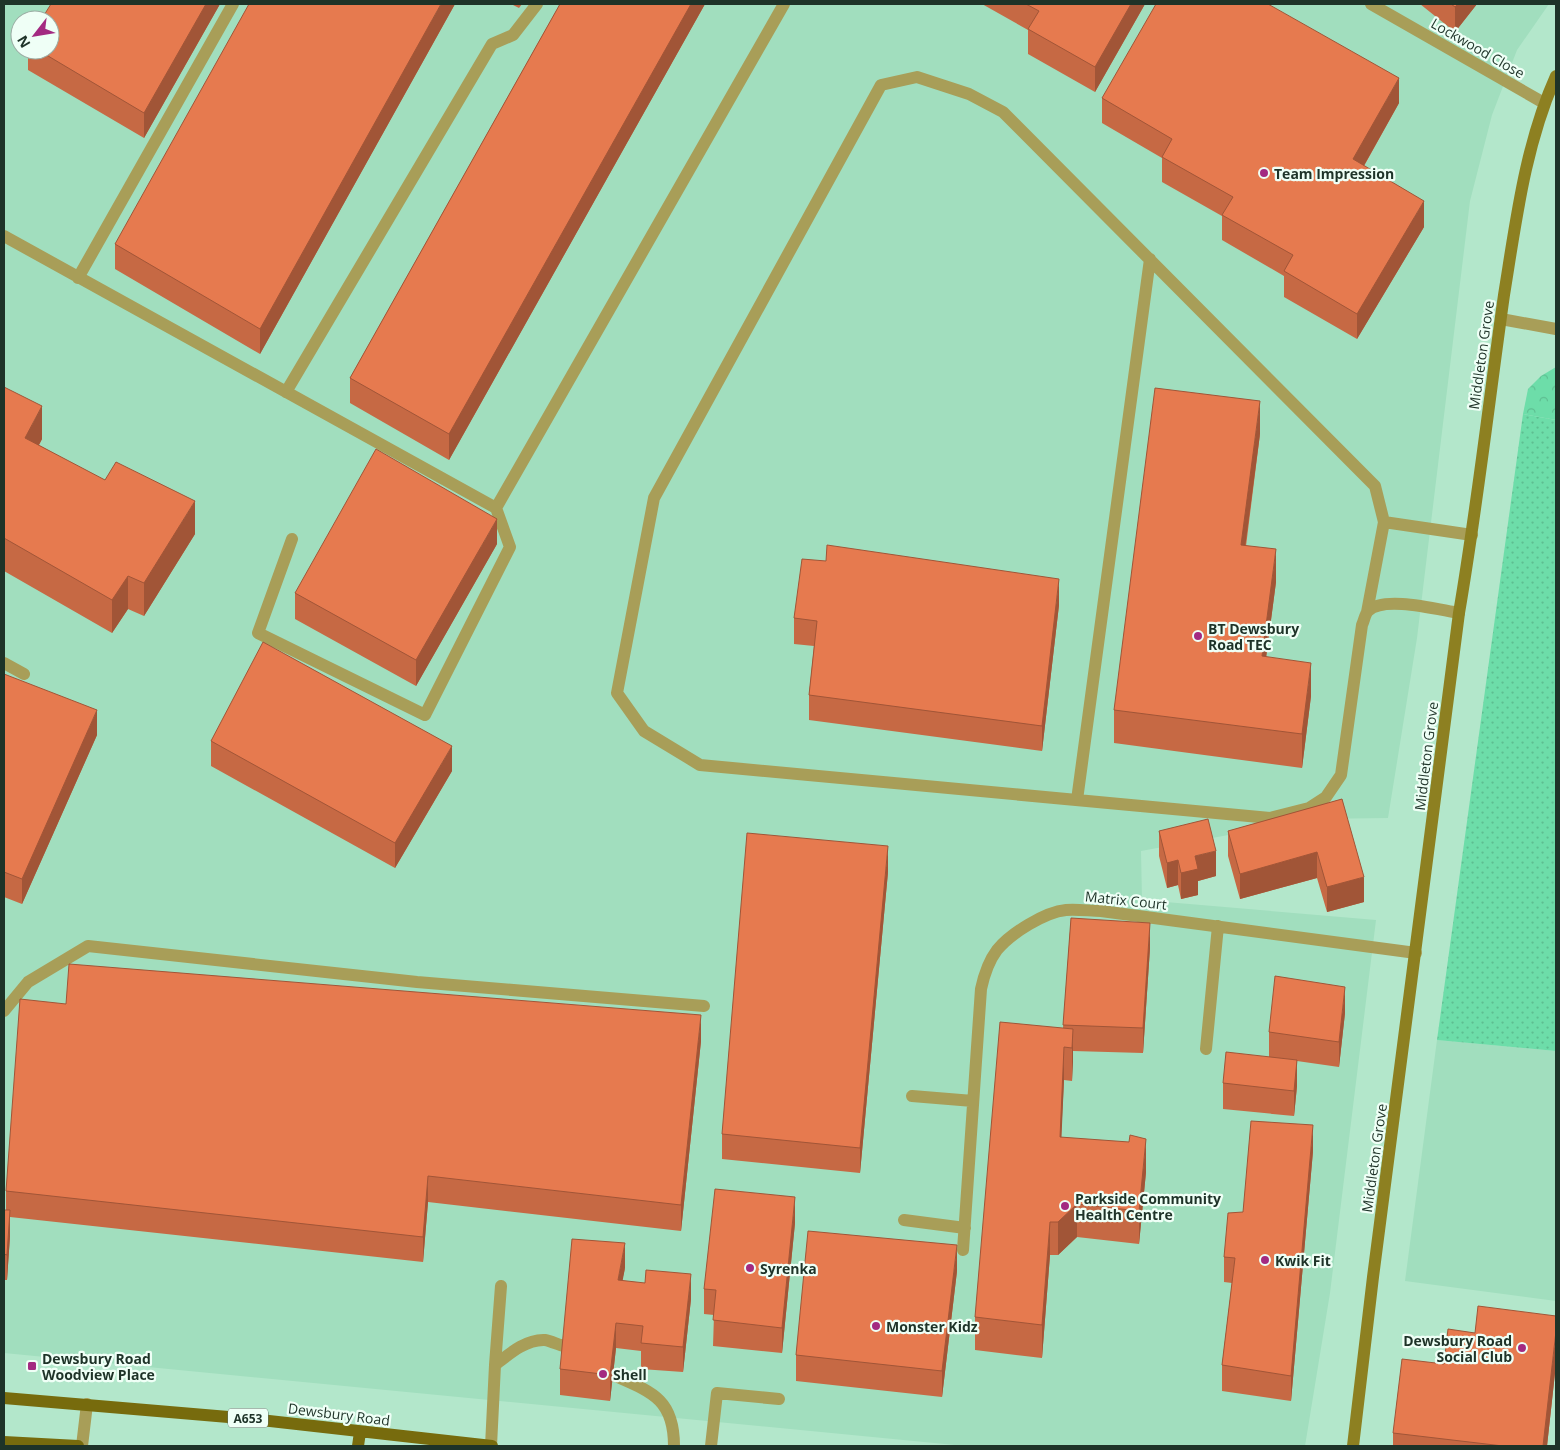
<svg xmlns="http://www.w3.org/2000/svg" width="1560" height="1450" font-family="'Open Sans',sans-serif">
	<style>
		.built { fill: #a1debe; fill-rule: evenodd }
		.grass { fill: url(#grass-dots) }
		.forest { fill: url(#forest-crowns) }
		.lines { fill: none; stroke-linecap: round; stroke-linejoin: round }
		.lane { stroke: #a89e58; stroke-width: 12 }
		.street { stroke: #a89e58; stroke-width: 12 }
		.secondary { stroke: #8d8021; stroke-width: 12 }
		.primary { stroke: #776b0d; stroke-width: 12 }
		.wall { fill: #c66944 }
		.shaded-wall { fill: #a15537 }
		.building { fill: #e67a4f; stroke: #a15537 }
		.poi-dot { fill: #a32a81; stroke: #effff6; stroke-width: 2 }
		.labels { text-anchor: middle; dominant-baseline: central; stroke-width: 4.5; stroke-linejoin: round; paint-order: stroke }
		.shield { fill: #effff6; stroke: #5d7066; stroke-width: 1 }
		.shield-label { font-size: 12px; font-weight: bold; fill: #1e3328 }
		.street-label { font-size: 14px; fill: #1e3328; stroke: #effff6 }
		.poi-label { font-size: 14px; font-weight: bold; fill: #1e3328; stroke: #effff6; text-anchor: start }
	</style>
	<defs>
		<pattern id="grass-dots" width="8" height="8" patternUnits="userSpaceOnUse" patternTransform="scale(1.25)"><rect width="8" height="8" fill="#6ddda9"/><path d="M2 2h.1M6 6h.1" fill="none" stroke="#5ebe91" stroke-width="1.8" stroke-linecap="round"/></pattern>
		<pattern id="forest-crowns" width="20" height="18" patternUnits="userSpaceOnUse" patternTransform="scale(1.25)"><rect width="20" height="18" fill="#6ddda9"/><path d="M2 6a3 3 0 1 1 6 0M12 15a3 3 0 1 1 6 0" fill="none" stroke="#5ebe91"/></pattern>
	</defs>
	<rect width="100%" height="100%" fill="#b3e7cb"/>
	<path class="built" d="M 4,4 L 1549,4 L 1517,50 L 1492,115 L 1470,201 L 1417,638 L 1388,818 L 1315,819 L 1141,851 L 1142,900 L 1376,920 L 1330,1293 L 1305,1446 L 965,1446 L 4,1353 ZM 20,20 L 50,20 L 50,50 L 20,50 Z
		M 1437,1040 L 1556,1051 L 1556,1301 L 1405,1281 Z"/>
	<path class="grass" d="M 1523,414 L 1556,420 L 1556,1051 L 1437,1040 Z"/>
	<path class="forest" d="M 1556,367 L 1556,420 L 1523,414 L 1528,389 L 1541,376 Z"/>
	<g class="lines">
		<path class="lane" d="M 4,236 L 496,508 L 510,547 L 425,715 L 258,633 L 292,539
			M 78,278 L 233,4
			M 1501,319 L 1556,329
			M 286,392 L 492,44 L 513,35 L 537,4
			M 496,508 L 784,4
			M 1367,612 L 1384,522
			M 1459,613 C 1439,610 1384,595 1368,611 C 1365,614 1364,621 1362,625 L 1341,775 L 1326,797 L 1309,808 L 1270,818 L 700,765 L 644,731 L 617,693 L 654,498 L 881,85 L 917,77 L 969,94 L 1003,112 L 1375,486 L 1384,522 L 1472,535
			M 4,663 L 24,674
			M 1077,800 L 1150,259
			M 4,1011 L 28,982 L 88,946 L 417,982 L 704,1006
			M 1206,1049 L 1218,926
			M 912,1096 L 973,1101
			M 904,1220 L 965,1228
			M 963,1250 L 981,989 C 984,975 988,962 997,950 C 1011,933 1045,912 1066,910 C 1078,909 1090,911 1101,911 L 1416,953
			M 495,1365 L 501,1286
			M 613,1375 C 652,1392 674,1399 674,1446
			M 491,1446 L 495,1365 C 509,1354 526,1339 545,1340 C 551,1341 559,1345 564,1346
			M 711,1446 L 717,1393 L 779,1399"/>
		<path class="street" d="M 1371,4 L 1544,103
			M 82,1446 L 87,1404"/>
		<path class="secondary" d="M 1353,1446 L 1373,1277 L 1459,613 C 1477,508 1489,401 1504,295 C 1516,221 1525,145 1556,76"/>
		<path class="primary" d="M 4,1398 L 252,1419 L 492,1446
			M 4,1442 L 78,1446
			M 358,1446 L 360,1432"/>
	</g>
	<path class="wall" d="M 51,4 L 220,4 L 144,138 L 28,70 L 28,50 L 50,50 Z
		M 455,4 L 260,354 L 115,269 L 115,244 Z
		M 511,4 L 522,4 L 519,8 Z
		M 560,4 L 705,4 L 449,460 L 350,403 L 350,378 Z
		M 982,4 L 1145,4 L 1095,92 L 1028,54 L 1028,30 Z
		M 1420,4 L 1477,4 L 1455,32 Z
		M 1102,98 L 1399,103 L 1364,166 L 1424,227 L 1357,339 L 1284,297 L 1284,276 L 1222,240 L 1222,216 L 1162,182 L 1162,158 L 1102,123 Z
		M 4,387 L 42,439 L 39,445 L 195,534 L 144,616 L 128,609 L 112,633 L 4,571 Z
		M 1260,434 L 1246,546 L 1276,582 L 1266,657 L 1311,696 L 1302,768 L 1114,743 L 1114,710 Z
		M 497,544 L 416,686 L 295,619 L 295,593 Z
		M 1059,605 L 1042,751 L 809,720 L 809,695 L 814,646 L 794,644 L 794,618 Z
		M 4,674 L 97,735 L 22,904 L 4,897 Z
		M 211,741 L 452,771 L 395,868 L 211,766 Z
		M 1342,799 L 1364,902 L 1327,912 L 1317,878 L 1240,899 L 1228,856 L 1228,831 Z
		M 1159,831 L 1216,876 L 1198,881 L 1198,895 L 1181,899 L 1178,885 L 1167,888 L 1159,856 Z
		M 888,872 L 860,1173 L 722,1159 L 722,1134 Z
		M 1071,918 L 1150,948 L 1143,1053 L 1073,1051 L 1072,1081 L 1064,1080 L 1061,1137 L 1146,1172 L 1139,1244 L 1077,1237 L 1058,1255 L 1050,1255 L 1042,1358 L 975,1350 L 975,1317 L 1063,1028 Z
		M 66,1004 L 701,1041 L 681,1231 L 428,1202 L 423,1262 L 10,1217 L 10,1236 L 7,1280 L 4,1280 L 4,1210 L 6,1210 L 6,1191 Z
		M 1345,1013 L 1339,1067 L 1297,1061 L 1297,1086 L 1294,1116 L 1223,1109 L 1223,1083 L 1269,1057 L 1269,1032 Z
		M 1313,1151 L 1291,1401 L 1222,1391 L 1222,1365 L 1232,1283 L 1224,1282 L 1224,1257 L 1243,1212 Z
		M 795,1223 L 782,1353 L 713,1346 L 714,1315 L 704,1314 L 704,1289 Z
		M 625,1268 L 622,1281 L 691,1299 L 683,1372 L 641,1369 L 641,1351 L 616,1348 L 610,1401 L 560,1395 L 560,1369 Z
		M 957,1271 L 942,1397 L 796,1381 L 796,1355 Z
		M 1444,1364 L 1556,1364 L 1547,1446 L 1393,1446 L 1393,1433 Z"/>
	<path class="shaded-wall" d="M 206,4 L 220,4 L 144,138 L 144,113 Z
		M 441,4 L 455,4 L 260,354 L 260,329 Z
		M 691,4 L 705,4 L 449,460 L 449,434 Z
		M 1131,4 L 1145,4 L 1095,92 L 1095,67 Z
		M 1458,4 L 1477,4 L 1455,32 L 1455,7 Z
		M 1399,78 L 1399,103 L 1353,185 L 1353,159 Z
		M 1424,201 L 1424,227 L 1357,339 L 1357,314 Z
		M 1260,401 L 1260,434 L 1241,578 L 1241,545 Z
		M 42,406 L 42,439 L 25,471 L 25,438 Z
		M 195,501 L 195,534 L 144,616 L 144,583 Z
		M 497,519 L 497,544 L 416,686 L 416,660 Z
		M 1276,549 L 1276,582 L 1262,689 L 1262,656 Z
		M 128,576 L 128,609 L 112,633 L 112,600 Z
		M 1059,579 L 1059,605 L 1042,751 L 1042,726 Z
		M 1311,663 L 1311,696 L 1302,768 L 1302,734 Z
		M 97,710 L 97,735 L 22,904 L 22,879 Z
		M 452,746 L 452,771 L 395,868 L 395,843 Z
		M 888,846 L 888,872 L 860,1173 L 860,1148 Z
		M 1216,851 L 1216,876 L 1198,881 L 1198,895 L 1181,899 L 1181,873 L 1195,856 Z
		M 1317,852 L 1317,878 L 1240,899 L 1240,874 Z
		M 1178,860 L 1178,885 L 1167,888 L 1167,863 Z
		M 1364,877 L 1364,902 L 1327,912 L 1327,887 Z
		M 1150,923 L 1150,948 L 1143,1053 L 1143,1028 Z
		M 1345,987 L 1345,1013 L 1339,1067 L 1339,1042 Z
		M 701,1015 L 701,1041 L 681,1231 L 681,1205 Z
		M 1073,1029 L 1073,1062 L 1072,1081 L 1072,1048 Z
		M 1064,1047 L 1064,1080 L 1060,1170 L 1060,1137 Z
		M 1297,1060 L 1297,1086 L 1294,1116 L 1294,1091 Z
		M 1313,1125 L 1313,1151 L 1291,1401 L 1291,1376 Z
		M 1146,1139 L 1146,1172 L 1139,1244 L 1139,1211 Z
		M 428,1176 L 428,1202 L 423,1262 L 423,1237 Z
		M 795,1197 L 795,1223 L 782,1353 L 782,1328 Z
		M 1077,1204 L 1077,1237 L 1058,1255 L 1058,1222 Z
		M 10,1210 L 10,1236 L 7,1280 L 7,1255 Z
		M 1050,1222 L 1050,1255 L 1042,1358 L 1042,1325 Z
		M 625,1243 L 625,1268 L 618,1305 L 618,1280 Z
		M 957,1245 L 957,1271 L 942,1397 L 942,1371 Z
		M 691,1274 L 691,1299 L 683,1372 L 683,1347 Z
		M 616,1323 L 616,1348 L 610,1401 L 610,1375 Z
		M 1556,1331 L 1556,1364 L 1547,1446 L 1543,1446 Z"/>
	<path class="building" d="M 51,4 L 206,4 L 144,113 L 38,50 L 50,50 L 50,20 L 41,20 Z
		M 249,4 L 441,4 L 260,329 L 115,244 Z
		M 560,4 L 691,4 L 449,434 L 350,378 Z
		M 1026,4 L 1131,4 L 1095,67 L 1028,29 L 1039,11 Z
		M 1156,4 L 1268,4 L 1399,78 L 1353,159 L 1424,201 L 1357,314 L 1284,271 L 1293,255 L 1222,215 L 1233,197 L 1162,157 L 1172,139 L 1102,98 Z
		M 1451,4 L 1458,4 L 1455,7 Z
		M 4,387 L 42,406 L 25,438 L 105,480 L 116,462 L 195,501 L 144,583 L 128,576 L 112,600 L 4,538 Z
		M 1155,388 L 1260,401 L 1241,545 L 1276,549 L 1262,656 L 1311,663 L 1302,734 L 1114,710 Z
		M 376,449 L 497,519 L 416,660 L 295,593 Z
		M 827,545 L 1059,579 L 1042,726 L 809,695 L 817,621 L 794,618 L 802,559 L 826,561 Z
		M 263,642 L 452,746 L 395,843 L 211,741 Z
		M 4,674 L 97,710 L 22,879 L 4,872 Z
		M 1342,799 L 1364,877 L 1327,887 L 1317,852 L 1240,874 L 1228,831 Z
		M 1208,819 L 1216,851 L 1195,856 L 1198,869 L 1181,873 L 1178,860 L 1167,863 L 1159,831 Z
		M 747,833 L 888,846 L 860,1148 L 722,1134 Z
		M 1071,918 L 1150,923 L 1143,1028 L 1063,1025 Z
		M 69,964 L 701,1015 L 681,1205 L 428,1176 L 423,1237 L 6,1191 L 20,999 L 66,1004 Z
		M 1275,976 L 1345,987 L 1339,1042 L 1269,1032 Z
		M 1000,1022 L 1073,1029 L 1072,1048 L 1064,1047 L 1060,1137 L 1129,1142 L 1130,1135 L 1146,1139 L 1139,1211 L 1077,1204 L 1058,1222 L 1050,1222 L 1042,1325 L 975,1317 Z
		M 1226,1052 L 1297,1060 L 1294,1091 L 1223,1083 Z
		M 1251,1121 L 1313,1125 L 1291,1376 L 1222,1365 L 1235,1258 L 1224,1257 L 1228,1213 L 1243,1212 Z
		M 715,1189 L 795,1197 L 782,1328 L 713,1320 L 716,1290 L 704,1289 Z
		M 4,1210 L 10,1210 L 7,1255 L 4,1254 Z
		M 808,1231 L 957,1245 L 942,1371 L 796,1355 Z
		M 572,1239 L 625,1243 L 618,1280 L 645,1283 L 646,1270 L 691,1274 L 683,1347 L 641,1343 L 643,1326 L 616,1323 L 610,1375 L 560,1369 Z
		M 1478,1306 L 1556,1316 L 1556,1331 L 1543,1446 L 1503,1446 L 1393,1433 L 1402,1359 L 1444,1364 L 1448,1329 L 1475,1333 Z"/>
	<g class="poi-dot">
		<circle cx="1264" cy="173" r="5"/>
		<circle cx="1198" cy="636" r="5"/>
		<circle cx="1065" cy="1206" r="5"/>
		<circle cx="1265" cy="1260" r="5"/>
		<circle cx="750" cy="1268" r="5"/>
		<circle cx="876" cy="1326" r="5"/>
		<circle cx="1522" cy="1348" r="5"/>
		<rect x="27" y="1361" width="10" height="10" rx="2.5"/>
		<circle cx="603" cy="1374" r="5"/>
	</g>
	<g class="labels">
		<rect class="shield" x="228" y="1408.5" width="40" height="19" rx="4"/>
		<g class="shield-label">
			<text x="248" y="1418">A653</text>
		</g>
		<g class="street-label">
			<text transform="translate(1478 48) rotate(30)">Lockwood Close</text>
			<text transform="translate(1481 355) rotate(-82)">Middleton Grove</text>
			<text transform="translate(1426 756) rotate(-83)">Middleton Grove</text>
			<text transform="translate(1126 900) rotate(6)">Matrix Court</text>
			<text transform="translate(1374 1158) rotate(-82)">Middleton Grove</text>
			<text transform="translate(339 1414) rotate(7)">Dewsbury Road</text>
		</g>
		<g class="poi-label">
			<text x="1274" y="173">Team Impression</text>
			<text x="1208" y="628">BT Dewsbury<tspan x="1208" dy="16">Road TEC</tspan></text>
			<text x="1075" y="1198">Parkside Community<tspan x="1075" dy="16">Health Centre</tspan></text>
			<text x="1275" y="1260">Kwik Fit</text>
			<text x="760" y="1268">Syrenka</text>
			<text x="886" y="1326">Monster Kidz</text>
			<text x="1512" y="1340" text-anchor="end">Dewsbury Road<tspan x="1512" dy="16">Social Club</tspan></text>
			<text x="42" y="1358">Dewsbury Road<tspan x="42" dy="16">Woodview Place</tspan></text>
			<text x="613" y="1374">Shell</text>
		</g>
	</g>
	<rect width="1560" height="1450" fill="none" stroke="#1e3328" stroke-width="10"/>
	<g transform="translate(35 35) rotate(239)"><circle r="24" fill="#effff6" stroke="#9bada4"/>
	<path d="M0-4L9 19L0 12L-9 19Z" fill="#a32a81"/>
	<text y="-8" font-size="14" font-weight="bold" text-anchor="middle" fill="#1e3328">N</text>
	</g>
</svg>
